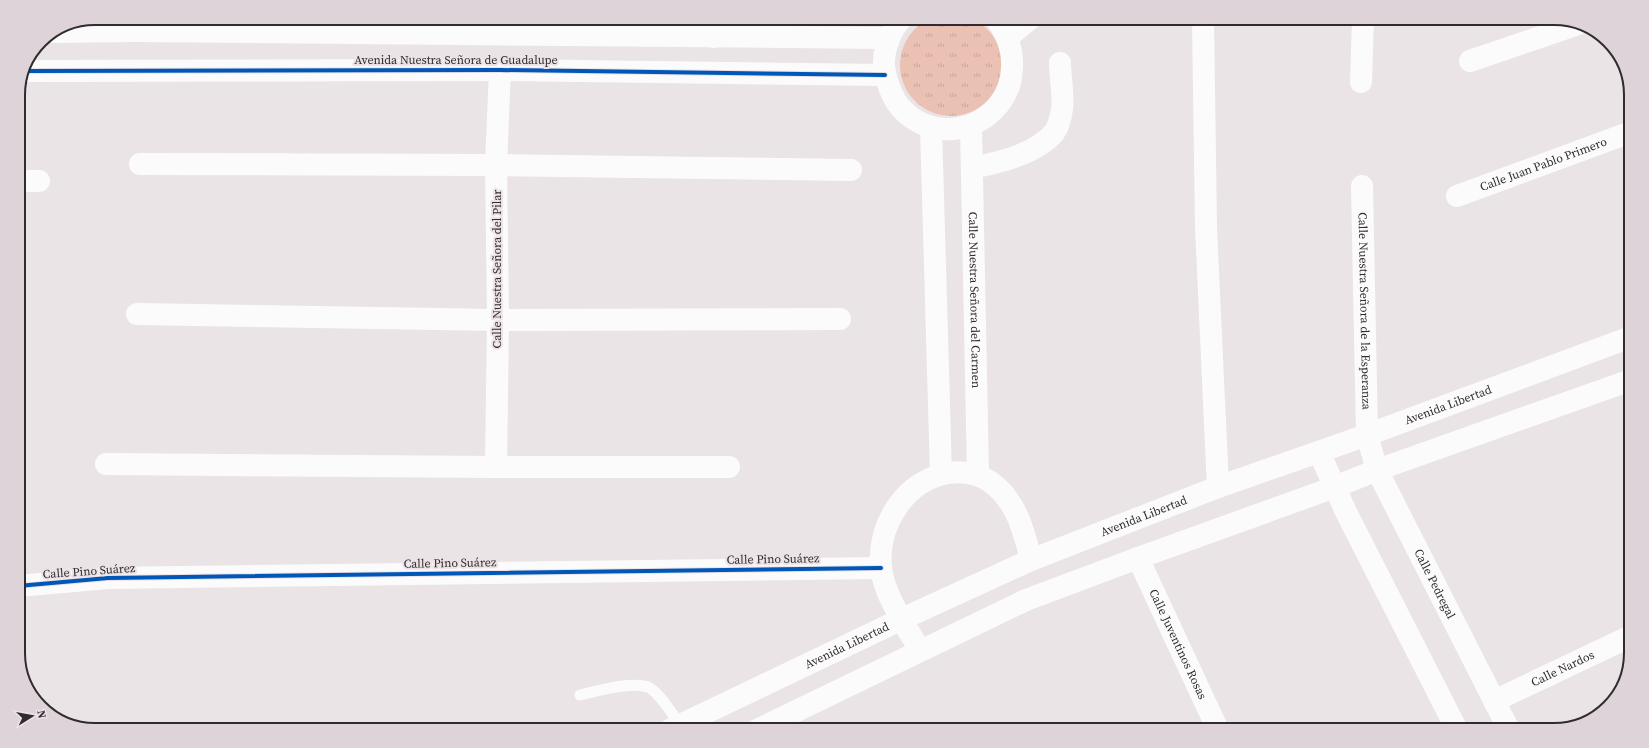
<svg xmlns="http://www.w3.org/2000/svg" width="1649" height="748" font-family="'Source Serif 4',serif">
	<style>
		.grass { fill: url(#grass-tufts) }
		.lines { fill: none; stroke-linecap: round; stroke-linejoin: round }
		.lane { stroke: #fcfbfb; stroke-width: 11 }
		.street { stroke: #fcfbfb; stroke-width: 22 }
		.secondary { stroke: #fcfbfb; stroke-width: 22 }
		.cycleway-casing { stroke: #ece2e7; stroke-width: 6 }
		.cycleway { stroke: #0057b8; stroke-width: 4 }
		.labels { text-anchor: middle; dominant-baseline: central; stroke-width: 4; stroke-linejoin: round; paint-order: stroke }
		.street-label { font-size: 12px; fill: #302c2e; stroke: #ece2e7 }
		.rim { fill: none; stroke: #302c2e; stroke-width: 2 }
	</style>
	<defs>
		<pattern id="grass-tufts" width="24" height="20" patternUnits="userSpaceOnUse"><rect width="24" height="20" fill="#ebc1b3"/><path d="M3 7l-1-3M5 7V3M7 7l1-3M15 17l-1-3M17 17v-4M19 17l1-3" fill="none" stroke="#caa69a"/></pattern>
	</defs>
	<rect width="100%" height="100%" fill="#eae4e7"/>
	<path class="grass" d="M900 65a51 51 0 1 1 102 0a51 51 0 1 1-102 0Z"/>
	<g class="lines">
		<path class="lane" d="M 580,695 C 598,691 631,681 648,687 C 659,692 673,715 680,725"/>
		<g class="street">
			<path d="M 714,18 L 714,37"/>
			<path d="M 1203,18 L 1206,228 L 1218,487"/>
			<path d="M 1470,61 L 1581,23"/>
			<path d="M 1361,82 L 1363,18"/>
			<path d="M 140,164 L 496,165 L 851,170"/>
			<path d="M 972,168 C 1000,162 1034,155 1054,133 C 1058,128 1061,116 1062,109 C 1064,98 1060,75 1060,63"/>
			<path d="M 18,181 L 39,181"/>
			<path id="s1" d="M 1362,186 L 1367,435"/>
			<path id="s2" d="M 1457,196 L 1631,132"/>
			<path d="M 137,314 L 498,320 L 840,319"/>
			<path d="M 106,464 L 496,467 L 729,467"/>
			<path d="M 496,467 L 498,320 L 496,165 L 500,70"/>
			<path id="s3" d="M 1138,558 L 1218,730"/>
			<path d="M 18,586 L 108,578 L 881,568"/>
			<path id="s4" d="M 1494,701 L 1631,636"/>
		</g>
		<g class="secondary">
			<path d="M 902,18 C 888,33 880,57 886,77 C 889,88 893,99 900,107 C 938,151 1010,125 1012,68 C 1013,49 1007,33 995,18"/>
			<path d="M 53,32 L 135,31 L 889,38"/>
			<path d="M 1008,37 L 1031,18"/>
			<path d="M 27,71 L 500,70 L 885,75"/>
			<path id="s5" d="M 971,126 L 978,475"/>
			<path d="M 931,127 L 941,474"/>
			<path id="s6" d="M 1367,435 L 1377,470 L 1509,730"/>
			<path d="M 1319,452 L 1346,512 L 1457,730"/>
			<path d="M 920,650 C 906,627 884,595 881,568 C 877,525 905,480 949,473 C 963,471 977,473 989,481 C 1016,499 1024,531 1031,560"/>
			<path id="s7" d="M 670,730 L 902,619 L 1031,560 L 1218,487 L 1367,435 L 1631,337"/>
			<path d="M 757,730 L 1026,600 L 1138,558 L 1335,487 L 1377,470 L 1631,380"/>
		</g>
		<g class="cycleway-casing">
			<path id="cycleway" d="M 27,71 L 500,70 L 885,75
				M 18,586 L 108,578 L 881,568"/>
		</g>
		<use href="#cycleway" class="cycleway"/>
	</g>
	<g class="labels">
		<g class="street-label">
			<text x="456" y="60">Avenida Nuestra Señora de Guadalupe</text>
			<text stroke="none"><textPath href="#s2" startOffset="92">Calle Juan Pablo Primero</textPath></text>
			<text transform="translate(497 269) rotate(-90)">Calle Nuestra Señora del Pilar</text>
			<text stroke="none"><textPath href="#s5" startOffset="174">Calle Nuestra Señora del Carmen</textPath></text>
			<text stroke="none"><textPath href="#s1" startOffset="125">Calle Nuestra Señora de la Esperanza</textPath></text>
			<text stroke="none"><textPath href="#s7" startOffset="844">Avenida Libertad</textPath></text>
			<text stroke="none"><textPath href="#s7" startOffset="520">Avenida Libertad</textPath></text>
			<text transform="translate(773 559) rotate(-1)">Calle Pino Suárez</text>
			<text transform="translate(450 563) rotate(-1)">Calle Pino Suárez</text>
			<text transform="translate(89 571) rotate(-4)">Calle Pino Suárez</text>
			<text stroke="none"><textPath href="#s6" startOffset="164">Calle Pedregal</textPath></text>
			<text stroke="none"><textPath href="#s3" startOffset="95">Calle Juventinos Rosas</textPath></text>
			<text stroke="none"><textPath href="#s7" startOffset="196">Avenida Libertad</textPath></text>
			<text stroke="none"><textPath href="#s4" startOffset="76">Calle Nardos</textPath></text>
		</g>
	</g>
	<path d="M0 0H1649V748H0ZM95 25H1554A70 70 0 0 1 1624 95V653A70 70 0 0 1 1554 723H95A70 70 0 0 1 25 653V95A70 70 0 0 1 95 25Z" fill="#ddd3d8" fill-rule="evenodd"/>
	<path class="rim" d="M95 25H1554A70 70 0 0 1 1624 95V653A70 70 0 0 1 1554 723H95A70 70 0 0 1 25 653V95A70 70 0 0 1 95 25Z"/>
	<g transform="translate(32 716) rotate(79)" stroke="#ece2e7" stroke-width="3" paint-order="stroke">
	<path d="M0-3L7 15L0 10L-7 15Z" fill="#302c2e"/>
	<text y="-6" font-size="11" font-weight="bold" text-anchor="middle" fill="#302c2e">N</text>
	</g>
</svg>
